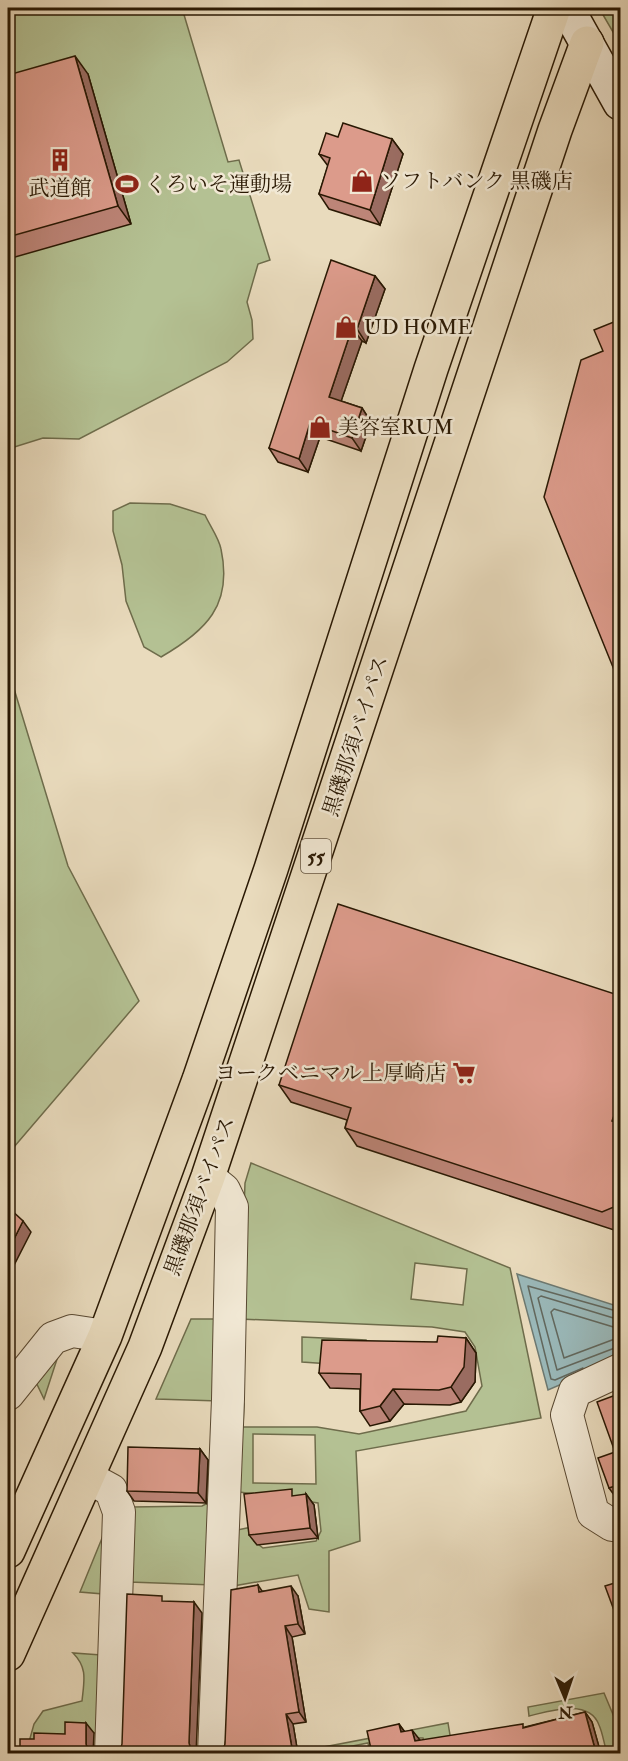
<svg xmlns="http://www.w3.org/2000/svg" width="628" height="1761" font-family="'IM FELL Double Pica','Noto Serif JP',serif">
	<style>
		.green { fill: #b4c193; stroke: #6e6c4b; stroke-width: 1.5; fill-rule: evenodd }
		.water { fill: #9ab9ba; stroke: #6d7971; stroke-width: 1.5 }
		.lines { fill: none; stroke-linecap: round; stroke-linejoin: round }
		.shore { stroke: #62685e; stroke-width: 1.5 }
		.street-casing { stroke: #594932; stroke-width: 34 }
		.secondary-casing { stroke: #291803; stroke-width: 36 }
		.primary-casing { stroke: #291803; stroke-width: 36 }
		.street { stroke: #f1e8d4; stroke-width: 32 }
		.secondary { stroke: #f1e8d4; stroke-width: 33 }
		.primary { stroke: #e9dbbd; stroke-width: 33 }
		.wall { fill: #bd8578; stroke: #291803; stroke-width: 1.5 }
		.shaded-wall { fill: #9a6c61; stroke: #291803; stroke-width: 1.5 }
		.building { fill: #dc9b8b; stroke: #291803; stroke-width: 1.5 }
		.labels { text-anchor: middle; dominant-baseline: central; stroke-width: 5; stroke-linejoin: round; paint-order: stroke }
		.shield { fill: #f1e8d4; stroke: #655642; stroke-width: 1.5 }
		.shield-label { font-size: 20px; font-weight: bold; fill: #291803 }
		.poi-label { font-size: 21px; fill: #291803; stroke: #f1e8d4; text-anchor: start }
		.street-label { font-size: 21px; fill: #291803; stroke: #f1e8d4 }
	</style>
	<rect width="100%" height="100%" fill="#e9dbbd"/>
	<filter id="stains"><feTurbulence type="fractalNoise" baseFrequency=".00333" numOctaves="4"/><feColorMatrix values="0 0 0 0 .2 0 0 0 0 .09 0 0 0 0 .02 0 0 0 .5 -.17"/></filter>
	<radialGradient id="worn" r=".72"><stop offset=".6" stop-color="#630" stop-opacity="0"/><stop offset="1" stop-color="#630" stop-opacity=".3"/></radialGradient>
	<path class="green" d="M 8,8 L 182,8 L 228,162 L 239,160 L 270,260 L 258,264 L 247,302 L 252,320 L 253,339 L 227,362 L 79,439 L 43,438 L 8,449 Z
		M 599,8 L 620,8 L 620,44 Z
		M 130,503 L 170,504 L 205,515 C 210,526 219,538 221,549 C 233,605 206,631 161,657 L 144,647 L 126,601 L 122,565 L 113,531 L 113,511 Z
		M 8,669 L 68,866 L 139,1001 L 8,1154 Z
		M 251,1163 L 510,1268 L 541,1418 L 356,1451 L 360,1541 L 329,1551 L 329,1612 L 309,1609 L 298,1575 L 233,1586 L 232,1531 L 252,1527 L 254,1541 L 263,1548 L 316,1541 L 321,1531 L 318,1503 L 232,1491 L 242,1399 L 244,1404 L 243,1427 L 317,1427 L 359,1434 L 466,1411 L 482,1386 L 475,1347 L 465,1332 L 432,1327 L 240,1319 L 245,1183 ZM 415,1263 L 467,1269 L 463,1305 L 411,1299 ZM 253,1434 L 315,1435 L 316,1484 L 253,1483 Z
		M 191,1319 L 220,1319 L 219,1401 L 156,1399 Z
		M 302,1337 L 366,1340 L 365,1356 L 331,1364 L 302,1362 Z
		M 60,1350 L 44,1399 L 33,1376 Z
		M 210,1502 L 213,1585 L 129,1582 L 131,1507 L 202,1506 Z
		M 107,1526 L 104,1733 L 73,1733 L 27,1749 L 34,1724 L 43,1711 L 82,1701 C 84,1681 88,1668 73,1653 L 101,1655 L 103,1594 L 80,1592 Z
		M 604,1693 L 617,1724 L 620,1753 L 607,1753 C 604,1744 603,1734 599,1725 C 589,1698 550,1711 529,1716 L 528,1707 Z
		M 448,1723 L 453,1753 L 427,1753 L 423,1738 L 413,1738 L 411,1730 Z
		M 371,1738 L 374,1753 L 370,1753 L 368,1743 L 332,1750 L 332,1753 L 287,1754 Z"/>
	<path class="water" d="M 517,1274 L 620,1307 L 620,1359 L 548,1390 Z"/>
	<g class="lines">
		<path class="shore" d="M 620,1320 L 541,1296 L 538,1298 L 557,1370 L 620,1346
			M 620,1329 L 554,1309 L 551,1312 L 564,1358 L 620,1337
			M 583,1368 L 555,1380 L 551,1379 L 528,1286 L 620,1312"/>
		<g class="street-casing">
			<path id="street" d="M 208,1177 L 224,1190 L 232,1207 L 228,1399 L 214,1754
				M 620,1370 L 575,1391 L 567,1415 L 593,1513 L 612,1525 L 620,1524
				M 8,1394 L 53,1338 L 72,1331 L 105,1336
				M 87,1477 L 111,1490 L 119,1512 L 111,1754"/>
		</g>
		<g class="secondary-casing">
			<path id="secondary" d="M 567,8 L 620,103"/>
		</g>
		<g class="primary-casing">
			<path id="primary" d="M 8,1551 L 105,1336 L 199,1080 L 271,869 L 431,369 L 554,8
				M 8,1654 L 145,1347 L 208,1177 L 555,130 L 587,43"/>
		</g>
		<use href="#street" class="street"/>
		<use href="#secondary" class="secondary"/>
		<use href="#primary" class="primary"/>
	</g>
	<path class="wall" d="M 88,74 L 131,224 L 8,259 L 8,75 Z
		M 338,137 L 392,139 L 403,154 L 380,225 L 329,209 L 319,194 L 328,166 L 319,154 Z
		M 375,276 L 385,289 L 366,343 L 362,341 L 341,401 L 362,408 L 371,422 L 361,451 L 320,437 L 308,472 L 278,462 L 269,448 Z
		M 621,996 L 621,1227 L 614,1230 L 357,1146 L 345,1128 L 347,1120 L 291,1102 L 279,1085 Z
		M 466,1338 L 476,1353 L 475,1382 L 461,1402 L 450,1405 L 404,1404 L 390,1421 L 370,1426 L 360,1411 L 360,1389 L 330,1388 L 319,1373 L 437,1342 Z
		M 621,1393 L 621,1497 L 617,1499 L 609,1488 L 615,1452 Z
		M 200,1449 L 208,1460 L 206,1503 L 134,1501 L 127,1491 Z
		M 306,1494 L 314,1505 L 318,1538 L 257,1545 L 249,1535 Z
		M 621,1581 L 621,1620 L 615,1613 Z
		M 258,1585 L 262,1591 L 298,1596 L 305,1634 L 292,1637 L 306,1722 L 293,1724 L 298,1754 L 222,1754 L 225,1744 Z
		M 585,1712 L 592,1722 L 601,1754 L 348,1754 L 371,1749 L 399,1724 L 405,1732 L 420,1741 L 525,1727 Z"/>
	<path class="shaded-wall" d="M 75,56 L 88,74 L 131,224 L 118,206 Z
		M 392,139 L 403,154 L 380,225 L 370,210 Z
		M 375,276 L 385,289 L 366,343 L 357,329 Z
		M 352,328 L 362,341 L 338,410 L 329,397 Z
		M 362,408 L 371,422 L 361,451 L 352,438 Z
		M 310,423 L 320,437 L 308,472 L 299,459 Z
		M 621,1096 L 621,1133 L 612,1121 Z
		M 23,1221 L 31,1232 L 8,1277 L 8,1251 Z
		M 466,1338 L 476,1353 L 475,1382 L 461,1402 L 451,1387 Z
		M 393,1389 L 404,1404 L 390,1421 L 380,1406 Z
		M 200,1449 L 208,1460 L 206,1503 L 198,1493 Z
		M 306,1494 L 314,1505 L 318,1538 L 310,1528 Z
		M 291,1586 L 298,1596 L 305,1634 L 298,1624 Z
		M 194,1602 L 202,1613 L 196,1754 L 192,1754 L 189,1743 Z
		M 285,1626 L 292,1637 L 306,1722 L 299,1712 Z
		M 585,1712 L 592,1722 L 601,1754 L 598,1754 L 595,1749 Z
		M 286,1714 L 293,1724 L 298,1754 L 293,1754 Z
		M 86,1723 L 94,1733 L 93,1754 L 89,1754 L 86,1744 Z
		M 399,1724 L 406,1734 L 401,1732 Z
		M 412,1730 L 420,1740 L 415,1741 Z"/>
	<path class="building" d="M 75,56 L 118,206 L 8,237 L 8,75 Z
		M 343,123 L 392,139 L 370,210 L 319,194 L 330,158 L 319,154 L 326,133 L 338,137 Z
		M 331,260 L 375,276 L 357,329 L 352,328 L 329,397 L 362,408 L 352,438 L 310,423 L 299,459 L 269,448 Z
		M 621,319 L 621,687 L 544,497 L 581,360 L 603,351 L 594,330 Z
		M 338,904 L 621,996 L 621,1096 L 612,1121 L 621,1124 L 621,1204 L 602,1212 L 345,1128 L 351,1108 L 279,1085 Z
		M 8,1207 L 23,1221 L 8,1251 Z
		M 438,1336 L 466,1338 L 464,1367 L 451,1387 L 439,1390 L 393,1389 L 380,1406 L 360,1411 L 361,1374 L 319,1373 L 322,1340 L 437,1342 Z
		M 621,1393 L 621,1484 L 609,1488 L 598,1458 L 615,1452 L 597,1402 Z
		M 128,1447 L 200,1449 L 198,1493 L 127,1491 Z
		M 292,1489 L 292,1496 L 306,1494 L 310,1528 L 249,1535 L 244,1494 Z
		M 621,1581 L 621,1611 L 615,1613 L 605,1586 Z
		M 258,1585 L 259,1592 L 291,1586 L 298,1624 L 285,1626 L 299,1712 L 286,1714 L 293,1754 L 222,1754 L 225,1744 L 231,1590 Z
		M 127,1594 L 162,1596 L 162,1601 L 194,1602 L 189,1743 L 192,1754 L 119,1754 L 122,1744 Z
		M 585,1712 L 595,1749 L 578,1753 L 579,1754 L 348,1754 L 371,1749 L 367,1731 L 399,1724 L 401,1732 L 412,1730 L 415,1741 L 523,1724 L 523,1728 Z
		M 65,1722 L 86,1723 L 86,1744 L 89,1754 L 20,1754 L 20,1739 L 34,1739 L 34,1733 L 65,1734 Z"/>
	<defs>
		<g id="building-bare" transform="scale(1.8)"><path d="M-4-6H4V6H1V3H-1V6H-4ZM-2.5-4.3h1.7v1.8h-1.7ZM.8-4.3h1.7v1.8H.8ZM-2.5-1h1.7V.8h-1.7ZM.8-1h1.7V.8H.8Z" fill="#8f2418" stroke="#f1e8d4" stroke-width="2.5" paint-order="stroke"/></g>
		<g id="shop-bare" transform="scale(1.8)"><path d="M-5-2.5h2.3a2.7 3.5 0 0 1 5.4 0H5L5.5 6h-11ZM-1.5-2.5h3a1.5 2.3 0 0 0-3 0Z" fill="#8f2418" stroke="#f1e8d4" stroke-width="2.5" paint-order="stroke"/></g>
		<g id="stadium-bare" transform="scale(1.8)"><path d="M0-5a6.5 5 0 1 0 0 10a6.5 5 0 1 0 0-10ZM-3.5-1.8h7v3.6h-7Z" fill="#8f2418" stroke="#f1e8d4" stroke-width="2.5" paint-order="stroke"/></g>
		<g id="supermarket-bare" transform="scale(1.8)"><path d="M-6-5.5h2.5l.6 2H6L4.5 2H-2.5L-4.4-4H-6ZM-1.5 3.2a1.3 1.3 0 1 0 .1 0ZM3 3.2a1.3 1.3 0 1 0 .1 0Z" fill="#8f2418" stroke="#f1e8d4" stroke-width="2.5" paint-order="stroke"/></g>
	</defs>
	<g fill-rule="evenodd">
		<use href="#building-bare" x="60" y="160"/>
		<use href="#shop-bare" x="362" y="181"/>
		<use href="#stadium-bare" x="127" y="184"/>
		<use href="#shop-bare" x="346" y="327"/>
		<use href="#shop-bare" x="320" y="427"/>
		<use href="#supermarket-bare" x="464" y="1073"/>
	</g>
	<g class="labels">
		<rect class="shield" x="301" y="839" width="30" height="34" rx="4.5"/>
		<g class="shield-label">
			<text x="316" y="856">55</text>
		</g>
		<g class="poi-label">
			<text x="380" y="181">ソフトバンク 黒磯店</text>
			<text x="145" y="184">くろいそ運動場</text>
			<text x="60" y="188" text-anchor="middle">武道館</text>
			<text x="364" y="327">UD HOME</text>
			<text x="338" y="427">美容室RUM</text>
			<text x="446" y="1073" text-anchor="end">ヨークベニマル上厚崎店</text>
		</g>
		<g class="street-label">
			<text transform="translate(356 736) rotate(-72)">黒磯那須バイパス</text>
			<text transform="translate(200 1196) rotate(-70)">黒磯那須バイパス</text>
		</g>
	</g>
	<rect width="628" height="1761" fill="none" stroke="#e9dbbd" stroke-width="30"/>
	<rect x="9" y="9" width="610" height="1743" fill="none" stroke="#291803" stroke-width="3"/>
	<rect x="15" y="15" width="598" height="1731" fill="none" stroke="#291803" stroke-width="1.5"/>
	<g transform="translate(565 1698) rotate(178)" stroke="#f1e8d4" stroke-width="4.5" paint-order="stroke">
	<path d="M0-4.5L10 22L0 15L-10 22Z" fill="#291803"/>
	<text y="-9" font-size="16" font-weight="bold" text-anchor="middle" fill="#291803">N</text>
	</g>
	<rect width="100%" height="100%" filter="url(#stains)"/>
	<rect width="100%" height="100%" fill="url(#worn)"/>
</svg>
